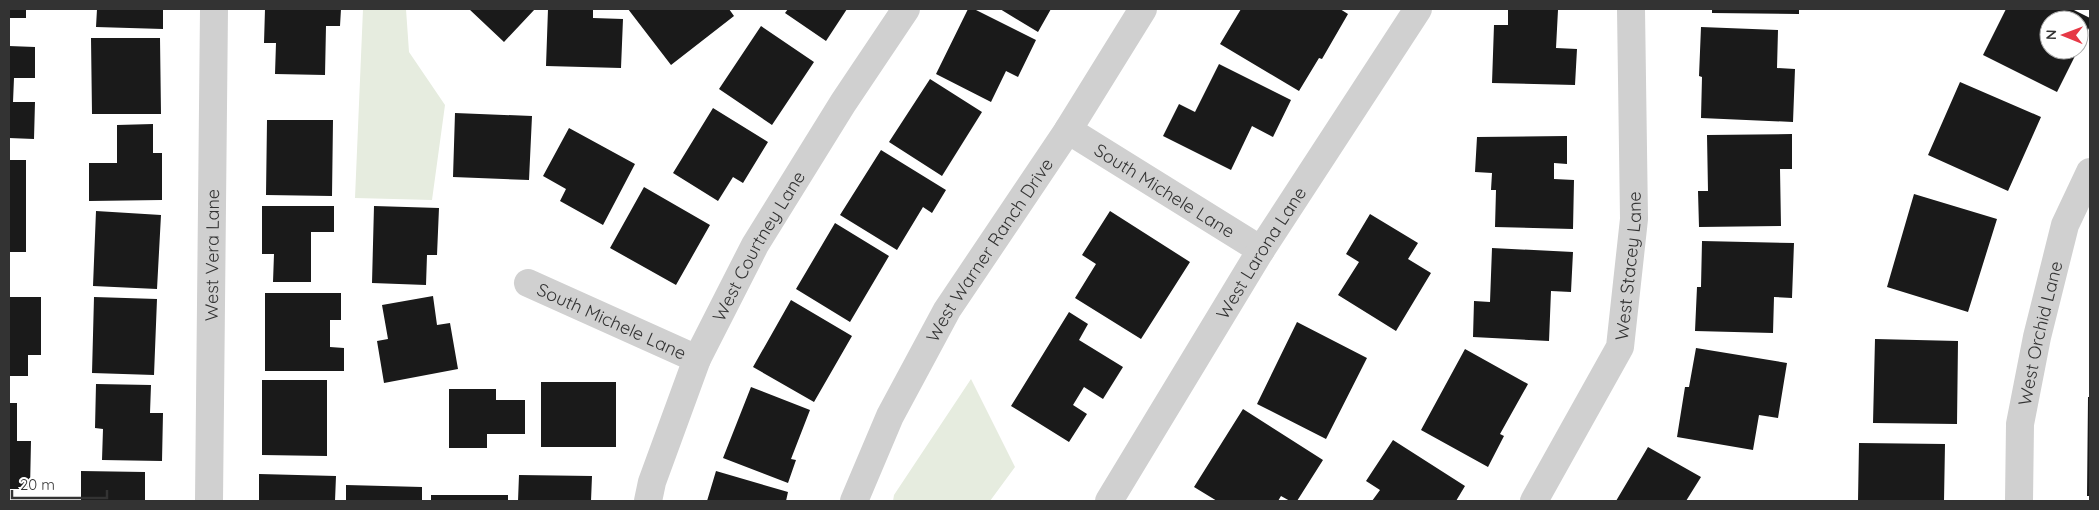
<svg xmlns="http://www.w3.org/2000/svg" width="2099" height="510" font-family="Quicksand,sans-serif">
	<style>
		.green { fill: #e6ecdf }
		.building { fill: #1a1a1a }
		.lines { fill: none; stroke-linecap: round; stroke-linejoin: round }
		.minor { stroke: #d0d0d0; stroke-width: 28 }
		.tertiary { stroke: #d0d0d0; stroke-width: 28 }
		.labels { text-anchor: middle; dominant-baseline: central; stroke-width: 5; stroke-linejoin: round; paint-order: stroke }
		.street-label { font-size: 18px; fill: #333; stroke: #fff }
	</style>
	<rect width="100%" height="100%" fill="#fff"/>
	<path class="green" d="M 363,9 L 406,9 L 409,52 L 445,105 L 432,200 L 355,198 Z
		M 971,379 L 1015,467 L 990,501 L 893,501 L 894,495 Z"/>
	<path class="building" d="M 9,9 L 26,9 L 26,18 L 9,18 Z
		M 97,9 L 163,9 L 163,29 L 96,27 Z
		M 265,9 L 341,9 L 340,26 L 326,26 L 325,75 L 275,74 L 276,43 L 264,43 Z
		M 469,9 L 535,9 L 504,42 Z
		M 548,9 L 593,9 L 593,18 L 623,19 L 621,68 L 546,66 Z
		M 628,9 L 729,9 L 734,16 L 671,65 Z
		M 788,9 L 847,9 L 826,41 L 785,13 Z
		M 968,9 L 974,9 L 1036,40 L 1018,77 L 1006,71 L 991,102 L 936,74 Z
		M 1000,9 L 1051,9 L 1038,32 Z
		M 1241,9 L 1340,9 L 1348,14 L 1322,59 L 1319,58 L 1299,91 L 1220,44 Z
		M 1508,9 L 1558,10 L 1556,48 L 1577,49 L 1575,85 L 1492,83 L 1494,25 L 1508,25 Z
		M 1712,9 L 1799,9 L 1799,14 L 1712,13 Z
		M 2006,9 L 2072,9 L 2090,18 L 2090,26 L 2079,48 L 2079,20 L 2049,20 L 2049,50 L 2078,50 L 2057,92 L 1983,55 Z
		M 761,26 L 814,62 L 772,125 L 719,89 Z
		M 1701,27 L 1778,30 L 1777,68 L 1795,69 L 1793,122 L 1701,118 L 1702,77 L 1699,76 Z
		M 91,38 L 160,38 L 161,114 L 92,114 Z
		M 9,46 L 35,47 L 35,78 L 14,78 L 13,102 L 35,102 L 34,139 L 9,138 Z
		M 1219,64 L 1291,100 L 1273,137 L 1252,126 L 1231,170 L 1163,136 L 1179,104 L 1195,112 Z
		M 930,79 L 982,112 L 942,176 L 889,142 Z
		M 1960,82 L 2041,117 L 2008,191 L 1928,155 Z
		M 713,108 L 768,142 L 743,183 L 733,177 L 718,201 L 673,173 Z
		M 455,113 L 532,116 L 529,180 L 453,177 Z
		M 267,120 L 333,120 L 332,196 L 266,195 Z
		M 153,124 L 153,153 L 162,153 L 162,200 L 89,201 L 89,163 L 117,163 L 117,125 Z
		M 569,128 L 635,164 L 603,225 L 560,201 L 566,189 L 543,176 Z
		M 1792,134 L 1792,169 L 1780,169 L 1781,226 L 1699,227 L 1698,191 L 1708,191 L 1707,135 Z
		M 1567,136 L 1567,164 L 1554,163 L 1554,179 L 1574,180 L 1573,229 L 1495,227 L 1496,190 L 1491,190 L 1492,173 L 1475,172 L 1477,137 Z
		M 881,150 L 946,190 L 932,213 L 923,207 L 897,250 L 840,215 Z
		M 9,160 L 26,160 L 26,252 L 9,252 Z
		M 644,187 L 710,225 L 676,285 L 610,248 Z
		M 1914,194 L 1997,219 L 1968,312 L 1887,287 Z
		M 262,206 L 334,206 L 334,232 L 311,232 L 311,282 L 273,282 L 274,254 L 262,254 Z
		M 374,206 L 439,208 L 437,255 L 427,255 L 426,285 L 372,283 Z
		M 96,211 L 161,215 L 157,289 L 93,286 Z
		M 1110,211 L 1190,262 L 1141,339 L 1075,298 L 1096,264 L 1082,255 Z
		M 1370,214 L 1418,243 L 1408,259 L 1431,273 L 1396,331 L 1338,295 L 1359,262 L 1346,254 Z
		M 835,223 L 889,256 L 850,322 L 796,289 Z
		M 1702,241 L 1794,243 L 1792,298 L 1774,297 L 1773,333 L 1695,331 L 1697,287 L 1701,287 Z
		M 1492,248 L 1573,252 L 1571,292 L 1551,291 L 1549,341 L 1473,337 L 1474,301 L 1490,302 Z
		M 265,293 L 341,293 L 341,320 L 330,320 L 330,347 L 344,348 L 344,371 L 265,371 Z
		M 433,296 L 437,325 L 450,323 L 458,369 L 384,383 L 377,341 L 388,339 L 382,305 Z
		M 9,297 L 41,297 L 41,355 L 28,355 L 28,376 L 9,376 Z
		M 94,297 L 157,299 L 154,375 L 92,373 Z
		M 791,300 L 852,336 L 814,402 L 753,367 Z
		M 1069,312 L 1088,324 L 1079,340 L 1123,367 L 1103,399 L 1084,387 L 1073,405 L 1087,414 L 1069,442 L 1011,406 Z
		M 1297,322 L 1367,358 L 1326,439 L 1257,404 Z
		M 1875,339 L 1958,341 L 1957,424 L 1873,423 Z
		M 1696,348 L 1787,363 L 1778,418 L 1759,415 L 1753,450 L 1677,437 L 1685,387 L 1689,387 Z
		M 1465,349 L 1528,384 L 1500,434 L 1504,436 L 1488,467 L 1421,430 Z
		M 262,380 L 327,380 L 327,456 L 262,455 Z
		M 541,382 L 616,382 L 616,447 L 541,447 Z
		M 96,384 L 151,385 L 150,413 L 163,413 L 162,461 L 102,460 L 103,429 L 95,428 Z
		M 751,387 L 810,410 L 791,459 L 796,460 L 788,483 L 723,458 Z
		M 449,389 L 496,389 L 496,400 L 525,400 L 525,434 L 487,434 L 487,448 L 449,448 Z
		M 2088,397 L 2090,397 L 2090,496 L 2087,496 Z
		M 9,403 L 17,403 L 17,441 L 31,441 L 30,489 L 9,489 Z
		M 1243,409 L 1323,460 L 1297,501 L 1290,501 L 1281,496 L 1278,501 L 1217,501 L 1194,487 Z
		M 1393,440 L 1465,486 L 1456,501 L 1372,501 L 1380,490 L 1366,481 Z
		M 1859,443 L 1945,444 L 1944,501 L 1858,501 Z
		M 1648,447 L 1701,477 L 1686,501 L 1616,501 Z
		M 81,471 L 145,472 L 145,501 L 81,501 Z
		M 716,471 L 788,492 L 786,501 L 707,501 Z
		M 259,474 L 336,476 L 335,501 L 259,501 Z
		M 519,475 L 592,476 L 591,501 L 518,501 Z
		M 346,485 L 422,487 L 422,501 L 346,501 Z
		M 431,495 L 508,495 L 508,501 L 431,501 Z"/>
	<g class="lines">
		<g class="minor">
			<path id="s1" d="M 1068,130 L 1261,250"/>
			<path id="s2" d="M 528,283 L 697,359"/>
			<path id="s3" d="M 209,501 L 214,9"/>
			<path id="s4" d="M 648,501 L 652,482 L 697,359 L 755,245 L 843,103 L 906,9"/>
			<path id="s5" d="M 1109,501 L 1261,250 L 1418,9"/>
			<path id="s6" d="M 1534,501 L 1620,347 L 1634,219 L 1631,9"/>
			<path id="s7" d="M 2019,501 L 2020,424 L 2037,337 L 2065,225 L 2090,172"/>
		</g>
		<path class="tertiary" id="s8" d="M 854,501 L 890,416 L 947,310 L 1068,130 L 1143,9"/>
	</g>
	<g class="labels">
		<g class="street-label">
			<text stroke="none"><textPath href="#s1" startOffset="114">South Michele Lane</textPath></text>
			<text stroke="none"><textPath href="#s4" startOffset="279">West Courtney Lane</textPath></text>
			<text stroke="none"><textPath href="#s8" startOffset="286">West Warner Ranch Drive</textPath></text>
			<text stroke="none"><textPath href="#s5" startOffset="291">West Larona Lane</textPath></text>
			<text stroke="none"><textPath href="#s3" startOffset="246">West Vera Lane</textPath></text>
			<text stroke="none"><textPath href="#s6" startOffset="258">West Stacey Lane</textPath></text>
			<text stroke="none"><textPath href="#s2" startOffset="92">South Michele Lane</textPath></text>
			<text stroke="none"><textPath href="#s7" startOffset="170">West Orchid Lane</textPath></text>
		</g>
	</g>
	<rect width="2099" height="510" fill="none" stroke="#333333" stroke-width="20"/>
	<g transform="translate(2064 35) rotate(271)"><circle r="24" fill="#ffffff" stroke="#adadad"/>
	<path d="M0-4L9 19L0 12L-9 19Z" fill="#e63946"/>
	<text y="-8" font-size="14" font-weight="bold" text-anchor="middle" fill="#333333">N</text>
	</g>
	<path d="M12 490v8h95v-8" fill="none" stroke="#333333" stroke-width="2.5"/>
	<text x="20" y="490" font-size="15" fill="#333333" stroke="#ffffff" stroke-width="4" paint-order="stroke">20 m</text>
</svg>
